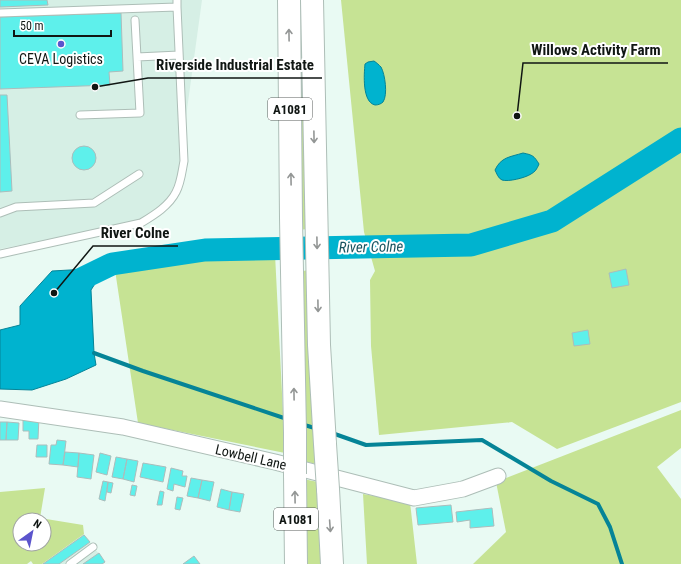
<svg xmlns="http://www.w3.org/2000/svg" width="681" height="564" font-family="'Roboto Condensed',sans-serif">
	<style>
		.built { fill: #d6efe5 }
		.green { fill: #c6e394; fill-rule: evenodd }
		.water { fill: #00b3cf; stroke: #058497 }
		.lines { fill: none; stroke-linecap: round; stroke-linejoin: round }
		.stream { stroke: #058497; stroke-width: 4 }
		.river { stroke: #00b3cf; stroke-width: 23 }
		.building { fill: #5ef0eb; stroke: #abbdbc }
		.lane-casing { stroke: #adbeb7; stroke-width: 9 }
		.street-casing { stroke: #adbeb7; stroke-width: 17 }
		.primary-casing { stroke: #adbeb7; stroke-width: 24 }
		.lane { stroke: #fff; stroke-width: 7 }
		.street { stroke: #fff; stroke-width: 15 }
		.primary { stroke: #fff; stroke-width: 22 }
		.primary-bridge-casing { stroke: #adbeb7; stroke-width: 24; stroke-linecap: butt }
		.primary-bridge { stroke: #fff; stroke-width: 22 }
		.oneway { stroke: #939695 }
		.poi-dot { fill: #5b54cc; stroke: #fff; stroke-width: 1.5 }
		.labels { text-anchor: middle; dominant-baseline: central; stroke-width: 4; stroke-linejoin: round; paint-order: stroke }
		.shield { fill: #fff; stroke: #585c5a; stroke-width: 1 }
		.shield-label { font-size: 13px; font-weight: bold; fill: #101613 }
		.poi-label { font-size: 14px; fill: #101613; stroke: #fff }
		.street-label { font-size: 14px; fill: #101613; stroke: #fff }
		.water-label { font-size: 15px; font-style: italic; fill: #195460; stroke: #fff }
		.leader { fill: none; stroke: #101613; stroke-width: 1.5 }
		.callout-dot { fill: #101613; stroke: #fff; stroke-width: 1.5 }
		.callout-label { font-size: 15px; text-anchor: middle; font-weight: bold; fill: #101613; stroke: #fff; stroke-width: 4; stroke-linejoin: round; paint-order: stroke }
	</style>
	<rect width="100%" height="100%" fill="#e9faf3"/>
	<path class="built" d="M 0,0 L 202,0 L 178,175 L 172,190 L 164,203 L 141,221 L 0,249 Z
		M 84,534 L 105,562 L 102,564 L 42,564 Z"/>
	<path class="green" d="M 295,0 L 305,0 L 307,229 L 299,230 Z
		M 341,0 L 681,0 L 681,402 L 557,449 L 512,422 L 379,435 L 371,346 L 370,280 L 375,271 L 364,232 Z
		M 248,254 L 275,254 L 285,453 L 138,423 L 115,270 L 175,257 Z
		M 308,270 L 317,464 L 302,461 L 299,272 Z
		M 681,410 L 681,448 L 657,467 L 681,499 L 681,564 L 473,564 L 506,532 L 496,482 Z
		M 303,479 L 318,482 L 326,564 L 303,564 Z
		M 45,488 L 40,518 L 83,525 L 84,534 L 42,564 L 33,564 L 31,561 L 27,564 L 0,564 L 0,492 ZM 20,520 L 44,520 L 44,544 L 20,544 Z
		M 363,494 L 410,502 L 417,564 L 367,564 Z"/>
	<path class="water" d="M 374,61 C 377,63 379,65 381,67 C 385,74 388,95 383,102 C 381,104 378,105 375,105 C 362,102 364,74 365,64 L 368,62 Z
		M 523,153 C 533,155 534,156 539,164 C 537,169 535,172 531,174 C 525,178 508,182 502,180 C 498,178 497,174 495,170 C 501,157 510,157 523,153 Z
		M 105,268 L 91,290 L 94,353 L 96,365 L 66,379 L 32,390 L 0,389 L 0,330 L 20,325 L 20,306 L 52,271 Z"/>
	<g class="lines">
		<path class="stream" d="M 94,353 L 143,371 L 287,419
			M 301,424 L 318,429
			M 332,433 L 366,445 L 482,440 L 551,481 L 598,504 L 610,527 L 622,564"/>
		<path class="river" d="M 77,281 L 112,264 L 205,250 L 471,245 L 552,221 L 681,139"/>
	</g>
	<path class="building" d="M 0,0 L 47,0 L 48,5 L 0,7 Z
		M 121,13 L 123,71 L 109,72 L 110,85 L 0,89 L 0,17 Z
		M 0,95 L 7,95 L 12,191 L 0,192 Z
		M72 158a12 12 0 1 1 24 0a12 12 0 1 1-24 0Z
		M 626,269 L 629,285 L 612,288 L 609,273 Z
		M 588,330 L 590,344 L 574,346 L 572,333 Z
		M 23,417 L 39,417 L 38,439 L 29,439 L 29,431 L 23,431 Z
		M 0,422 L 7,422 L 6,440 L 0,440 Z
		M 7,422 L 19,423 L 18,440 L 6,440 Z
		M 57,440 L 66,441 L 63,465 L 49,464 L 51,445 L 56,445 Z
		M 37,445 L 47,445 L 47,457 L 36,457 Z
		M 65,452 L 79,453 L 78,467 L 63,465 Z
		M 79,453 L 94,455 L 91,479 L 77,477 Z
		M 100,453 L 111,456 L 107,475 L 96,472 Z
		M 116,457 L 127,459 L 123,479 L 112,477 Z
		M 127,459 L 138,461 L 134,482 L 123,479 Z
		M 143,463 L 166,467 L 163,482 L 140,477 Z
		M 171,468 L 183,471 L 182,476 L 187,476 L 185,487 L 174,484 L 173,491 L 167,489 Z
		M 191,478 L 202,480 L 198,498 L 187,496 Z
		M 202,480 L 214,482 L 210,501 L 198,498 Z
		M 103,481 L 108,482 L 105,501 L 99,499 Z
		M 108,482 L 113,483 L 111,493 L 107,492 Z
		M 132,485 L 137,486 L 135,496 L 130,495 Z
		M 221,489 L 232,492 L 229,510 L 217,507 Z
		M 160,491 L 164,492 L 162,505 L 157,505 Z
		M 232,492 L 244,494 L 240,512 L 229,510 Z
		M 177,497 L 183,498 L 180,510 L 175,509 Z
		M 451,505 L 453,522 L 418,525 L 416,508 Z
		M 492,508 L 494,526 L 470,528 L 470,520 L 457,522 L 456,512 Z
		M 84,535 L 90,542 L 59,564 L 43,564 Z
		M 99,553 L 105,562 L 102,564 L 83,564 Z
		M 194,556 L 200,564 L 183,564 Z"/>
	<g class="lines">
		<g class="lane-casing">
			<path id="lane" d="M 0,13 L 177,7
				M 137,57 L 179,55
				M 80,115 L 140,113 L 135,20
				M 0,213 L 16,207 L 94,203 L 139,174
				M 0,254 L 141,223 C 154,215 169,206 176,192 C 181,183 182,171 184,161 L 177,7 L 177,0
				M 70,564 L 93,547"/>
		</g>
		<g class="street-casing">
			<path id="street" d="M 0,409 L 123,427 L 275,462 L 414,498 L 463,489 L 498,476"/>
		</g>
		<g class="primary-casing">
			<path id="primary" d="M 289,0 L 291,218 L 295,433
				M 312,0 L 319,345 L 325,444
				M 295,474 L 296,564
				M 328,489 L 332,564"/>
		</g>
		<use href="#lane" class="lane"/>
		<use href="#street" class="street"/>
		<use href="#primary" class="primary"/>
		<g class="primary-bridge-casing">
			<path id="primary-bridge" d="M 295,433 L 295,474
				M 325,444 L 328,489"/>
		</g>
		<use href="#primary-bridge" class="primary-bridge"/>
	</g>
	<defs><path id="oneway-shaft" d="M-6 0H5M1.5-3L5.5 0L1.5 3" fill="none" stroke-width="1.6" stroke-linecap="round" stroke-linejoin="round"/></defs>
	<g class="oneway">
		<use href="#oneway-shaft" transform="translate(289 35) rotate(-91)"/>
		<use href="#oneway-shaft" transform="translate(314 137) rotate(89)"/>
		<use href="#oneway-shaft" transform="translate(291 179) rotate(-91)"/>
		<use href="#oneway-shaft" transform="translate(317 243) rotate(89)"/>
		<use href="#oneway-shaft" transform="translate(318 306) rotate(89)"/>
		<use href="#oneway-shaft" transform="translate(294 394) rotate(-91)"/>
		<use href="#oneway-shaft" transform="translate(295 497) rotate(-91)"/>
		<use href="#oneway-shaft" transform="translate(330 526) rotate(86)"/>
	</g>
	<circle class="poi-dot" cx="61" cy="44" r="4"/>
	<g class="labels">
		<g class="shield">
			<rect x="268" y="98" width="44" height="22" rx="3"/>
			<rect x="274" y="508" width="44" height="22" rx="3"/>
		</g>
		<g class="shield-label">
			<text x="290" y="109">A1081</text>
			<text x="296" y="519">A1081</text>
		</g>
		<g class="poi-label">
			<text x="61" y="59">CEVA Logistics</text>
		</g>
		<g class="street-label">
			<text transform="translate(251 457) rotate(13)">Lowbell Lane</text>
		</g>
		<g class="water-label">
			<text transform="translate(371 247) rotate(-1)">River Colne</text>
		</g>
	</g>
	<path class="leader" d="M517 116L523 63H668M95 87L148 78H322M54 293L93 246H178"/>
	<g class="callout-dot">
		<circle cx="517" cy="116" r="4"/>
		<circle cx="95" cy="87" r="4"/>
		<circle cx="54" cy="293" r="4"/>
	</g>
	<g class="callout-label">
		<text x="596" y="55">Willows Activity Farm</text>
		<text x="235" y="70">Riverside Industrial Estate</text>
		<text x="135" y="238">River Colne</text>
	</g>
	<g transform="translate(32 532) rotate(33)"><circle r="19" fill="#ffffff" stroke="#9fa2a1"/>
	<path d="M0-3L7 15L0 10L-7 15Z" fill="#5b54cc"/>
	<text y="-6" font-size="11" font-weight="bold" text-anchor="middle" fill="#101613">N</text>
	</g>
	<path d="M14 30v6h97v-6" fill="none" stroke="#101613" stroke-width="2"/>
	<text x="20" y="30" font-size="12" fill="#101613" stroke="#ffffff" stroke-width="3" paint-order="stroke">50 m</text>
</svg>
